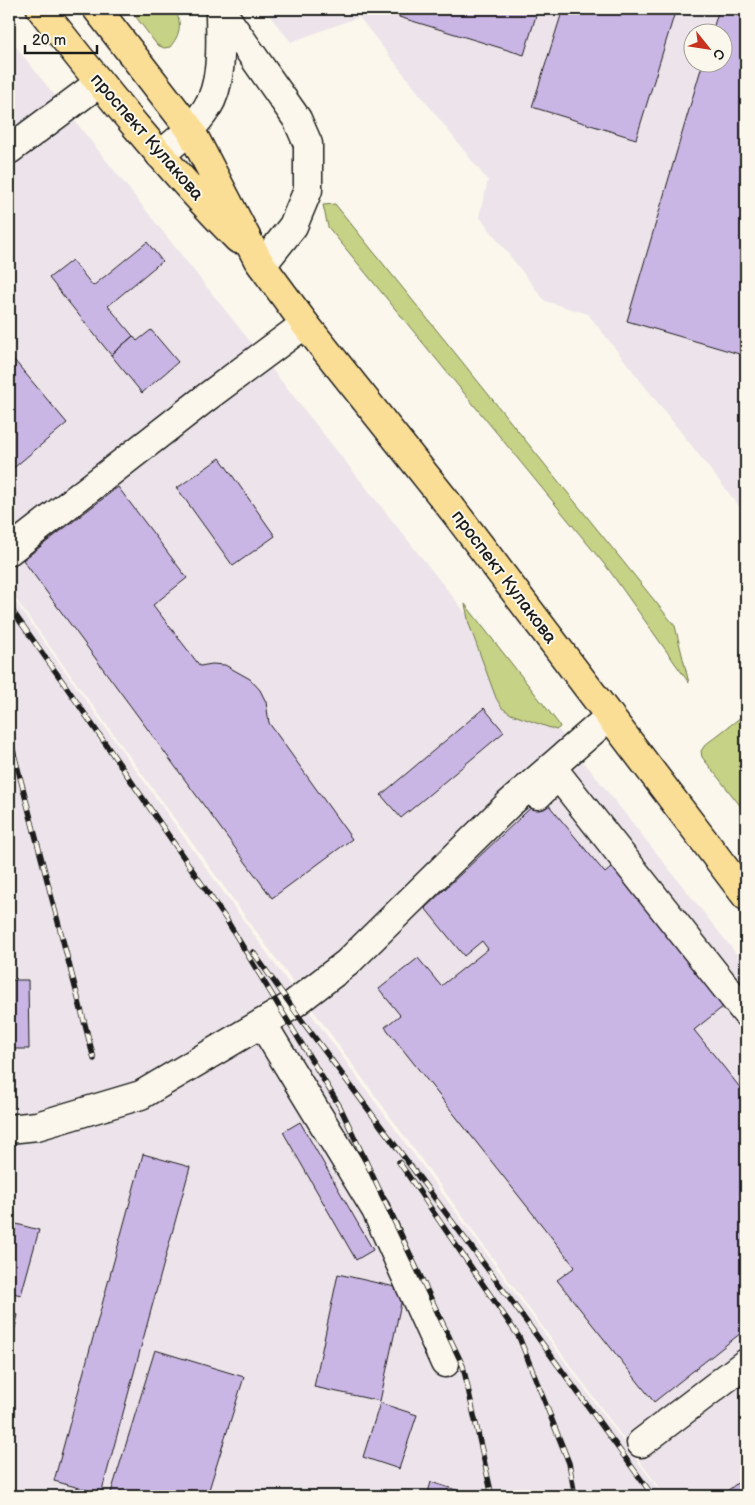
<svg xmlns="http://www.w3.org/2000/svg" width="755" height="1505" font-family="'Balsamiq Sans',sans-serif">
	<style>
		.built { fill: #ece4ea; fill-rule: evenodd }
		.green { fill: #c6d285; stroke: #717750 }
		.building { fill: #cab6e5; stroke: #1c1c1c }
		.lines { fill: none; stroke-linecap: round; stroke-linejoin: round }
		.minor-casing { stroke: #1c1c1c; stroke-width: 31 }
		.major-casing { stroke: #1c1c1c; stroke-width: 31 }
		.minor { stroke: #fbf7ec; stroke-width: 28 }
		.major { stroke: #fbde96; stroke-width: 28 }
		.rail-casing { stroke: #1c1c1c; stroke-width: 5.5 }
		.rail { stroke: #fbf7ec; stroke-width: 4; stroke-dasharray: 11; stroke-linecap: butt }
		.labels { text-anchor: middle; dominant-baseline: central; stroke-width: 4; stroke-linejoin: round; paint-order: stroke }
		.street-label { font-size: 18px; fill: #1c1c1c; stroke: #fbf7ec }
	</style>
	<rect width="100%" height="100%" fill="#fbf7ec"/>
	<filter id="ink" filterUnits="userSpaceOnUse"><feTurbulence type="fractalNoise" baseFrequency=".02" numOctaves="2"/><feDisplacementMap in="SourceGraphic" scale="10" xChannelSelector="R" yChannelSelector="G"/><feConvolveMatrix kernelMatrix="1 2 1 2 8 2 1 2 1" color-interpolation-filters="sRGB"/></filter>
	<g filter="url(#ink)">
		<path class="built" d="M 264,9 L 746,9 L 746,515 L 588,314 L 545,301 L 479,216 L 488,181 L 359,17 L 291,42 ZM 692,32 L 722,32 L 722,62 L 692,62 Z
			M 9,38 L 746,966 L 746,1496 L 665,1496 L 9,590 Z
			M 9,593 L 287,981 L 663,1496 L 9,1496 Z"/>
		<path class="green" d="M 130,9 L 174,9 C 183,23 180,35 170,47 L 164,48 L 157,45 Z
			M 335,204 L 675,626 L 689,683 L 609,570 L 328,227 L 323,205 Z
			M 465,604 L 558,723 L 560,727 L 556,730 L 511,714 L 502,708 L 496,698 L 469,624 Z
			M 746,716 L 746,813 L 702,757 L 701,751 L 705,745 L 741,717 Z"/>
		<path class="building" d="M 401,9 L 538,9 L 524,55 L 399,17 Z
			M 563,9 L 676,9 L 636,139 L 532,107 Z
			M 719,9 L 746,9 L 746,356 L 627,321 L 703,62 L 722,62 L 722,32 L 712,32 Z
			M 147,242 L 162,261 L 108,306 L 133,336 L 111,355 L 49,278 L 72,260 L 93,286 Z
			M 151,330 L 178,362 L 142,393 L 111,355 L 133,336 L 137,341 Z
			M 9,354 L 67,423 L 10,471 L 9,471 Z
			M 220,458 L 275,536 L 233,566 L 177,488 Z
			M 118,487 L 187,578 L 153,605 L 200,666 L 212,664 L 225,665 L 250,679 L 260,690 L 266,702 L 269,723 L 352,839 L 272,898 L 23,560 Z
			M 484,708 L 504,732 L 401,818 L 381,795 Z
			M 542,797 L 605,873 L 618,862 L 729,1002 L 694,1030 L 746,1095 L 746,1305 L 743,1307 L 746,1311 L 746,1329 L 654,1402 L 557,1280 L 575,1267 L 385,1027 L 400,1015 L 379,989 L 418,958 L 441,986 L 488,949 L 482,941 L 464,956 L 425,908 Z
			M 9,980 L 28,980 L 29,1049 L 9,1049 Z
			M 300,1122 L 373,1250 L 356,1260 L 283,1132 Z
			M 143,1154 L 190,1167 L 101,1494 L 54,1481 Z
			M 9,1222 L 39,1230 L 21,1295 L 9,1292 Z
			M 338,1274 L 404,1289 L 380,1401 L 314,1387 Z
			M 9,1313 L 18,1315 L 9,1353 Z
			M 155,1350 L 244,1377 L 207,1496 L 110,1496 Z
			M 380,1403 L 417,1415 L 399,1469 L 363,1457 Z
			M 746,1476 L 746,1496 L 721,1496 Z
			M 431,1482 L 475,1496 L 427,1496 Z"/>
		<g class="lines">
			<g class="minor-casing">
				<path id="minor" d="M 220,9 L 297,119 L 308,144 L 308,190 L 293,226 L 262,265
					M 9,150 L 99,83
					M 160,155 C 177,141 195,127 207,108 C 224,82 220,39 220,9
					M 9,551 L 203,400 L 305,324
					M 538,795 L 558,775 L 746,1013
					M 262,1023 L 376,1210 L 445,1363
					M 9,1129 L 37,1126 L 141,1095 L 291,1006 L 347,963 L 509,804 L 610,716
					M 641,1443 L 746,1363"/>
			</g>
			<g class="major-casing">
				<path id="major" d="M 41,9 C 103,88 167,167 238,239
					M 97,9 L 190,129 L 258,260 L 305,324 L 453,510 L 746,896"/>
			</g>
			<use href="#minor" class="minor"/>
			<use href="#major" class="major"/>
			<g class="rail-casing">
				<path id="rail" d="M 9,606 L 65,685 L 226,919 L 340,1107 L 463,1366 L 492,1496
					M 9,735 L 94,1059
					M 253,952 L 300,1018 L 507,1295 L 653,1496
					M 399,1162 L 519,1337 L 569,1463 L 575,1496"/>
			</g>
			<use href="#rail" class="rail"/>
		</g>
	</g>
	<g class="labels">
		<g class="street-label">
			<text transform="translate(147 137) rotate(49)">проспект Кулакова</text>
			<text transform="translate(504 577) rotate(53)">проспект Кулакова</text>
		</g>
	</g>
	<rect width="755" height="1505" fill="none" stroke="#fbf7ec" stroke-width="30"/>
	<rect x="15" y="15" width="725" height="1475" fill="none" stroke="#1c1c1c" stroke-width="2" filter="url(#ink)"/>
	<g transform="translate(708 48) rotate(120)"><circle r="24" fill="#fbf7ec" stroke="#a29f99"/>
	<path d="M0-4L9 19L0 12L-9 19Z" fill="#c8321e"/>
	<text y="-8" font-size="14" font-weight="bold" text-anchor="middle" fill="#1c1c1c">С</text>
	</g>
	<path d="M25 45v8h72v-8" fill="none" stroke="#1c1c1c" stroke-width="2.5"/>
	<text x="32" y="45" font-size="15" fill="#1c1c1c" stroke="#fbf7ec" stroke-width="4" paint-order="stroke">20 m</text>
</svg>
